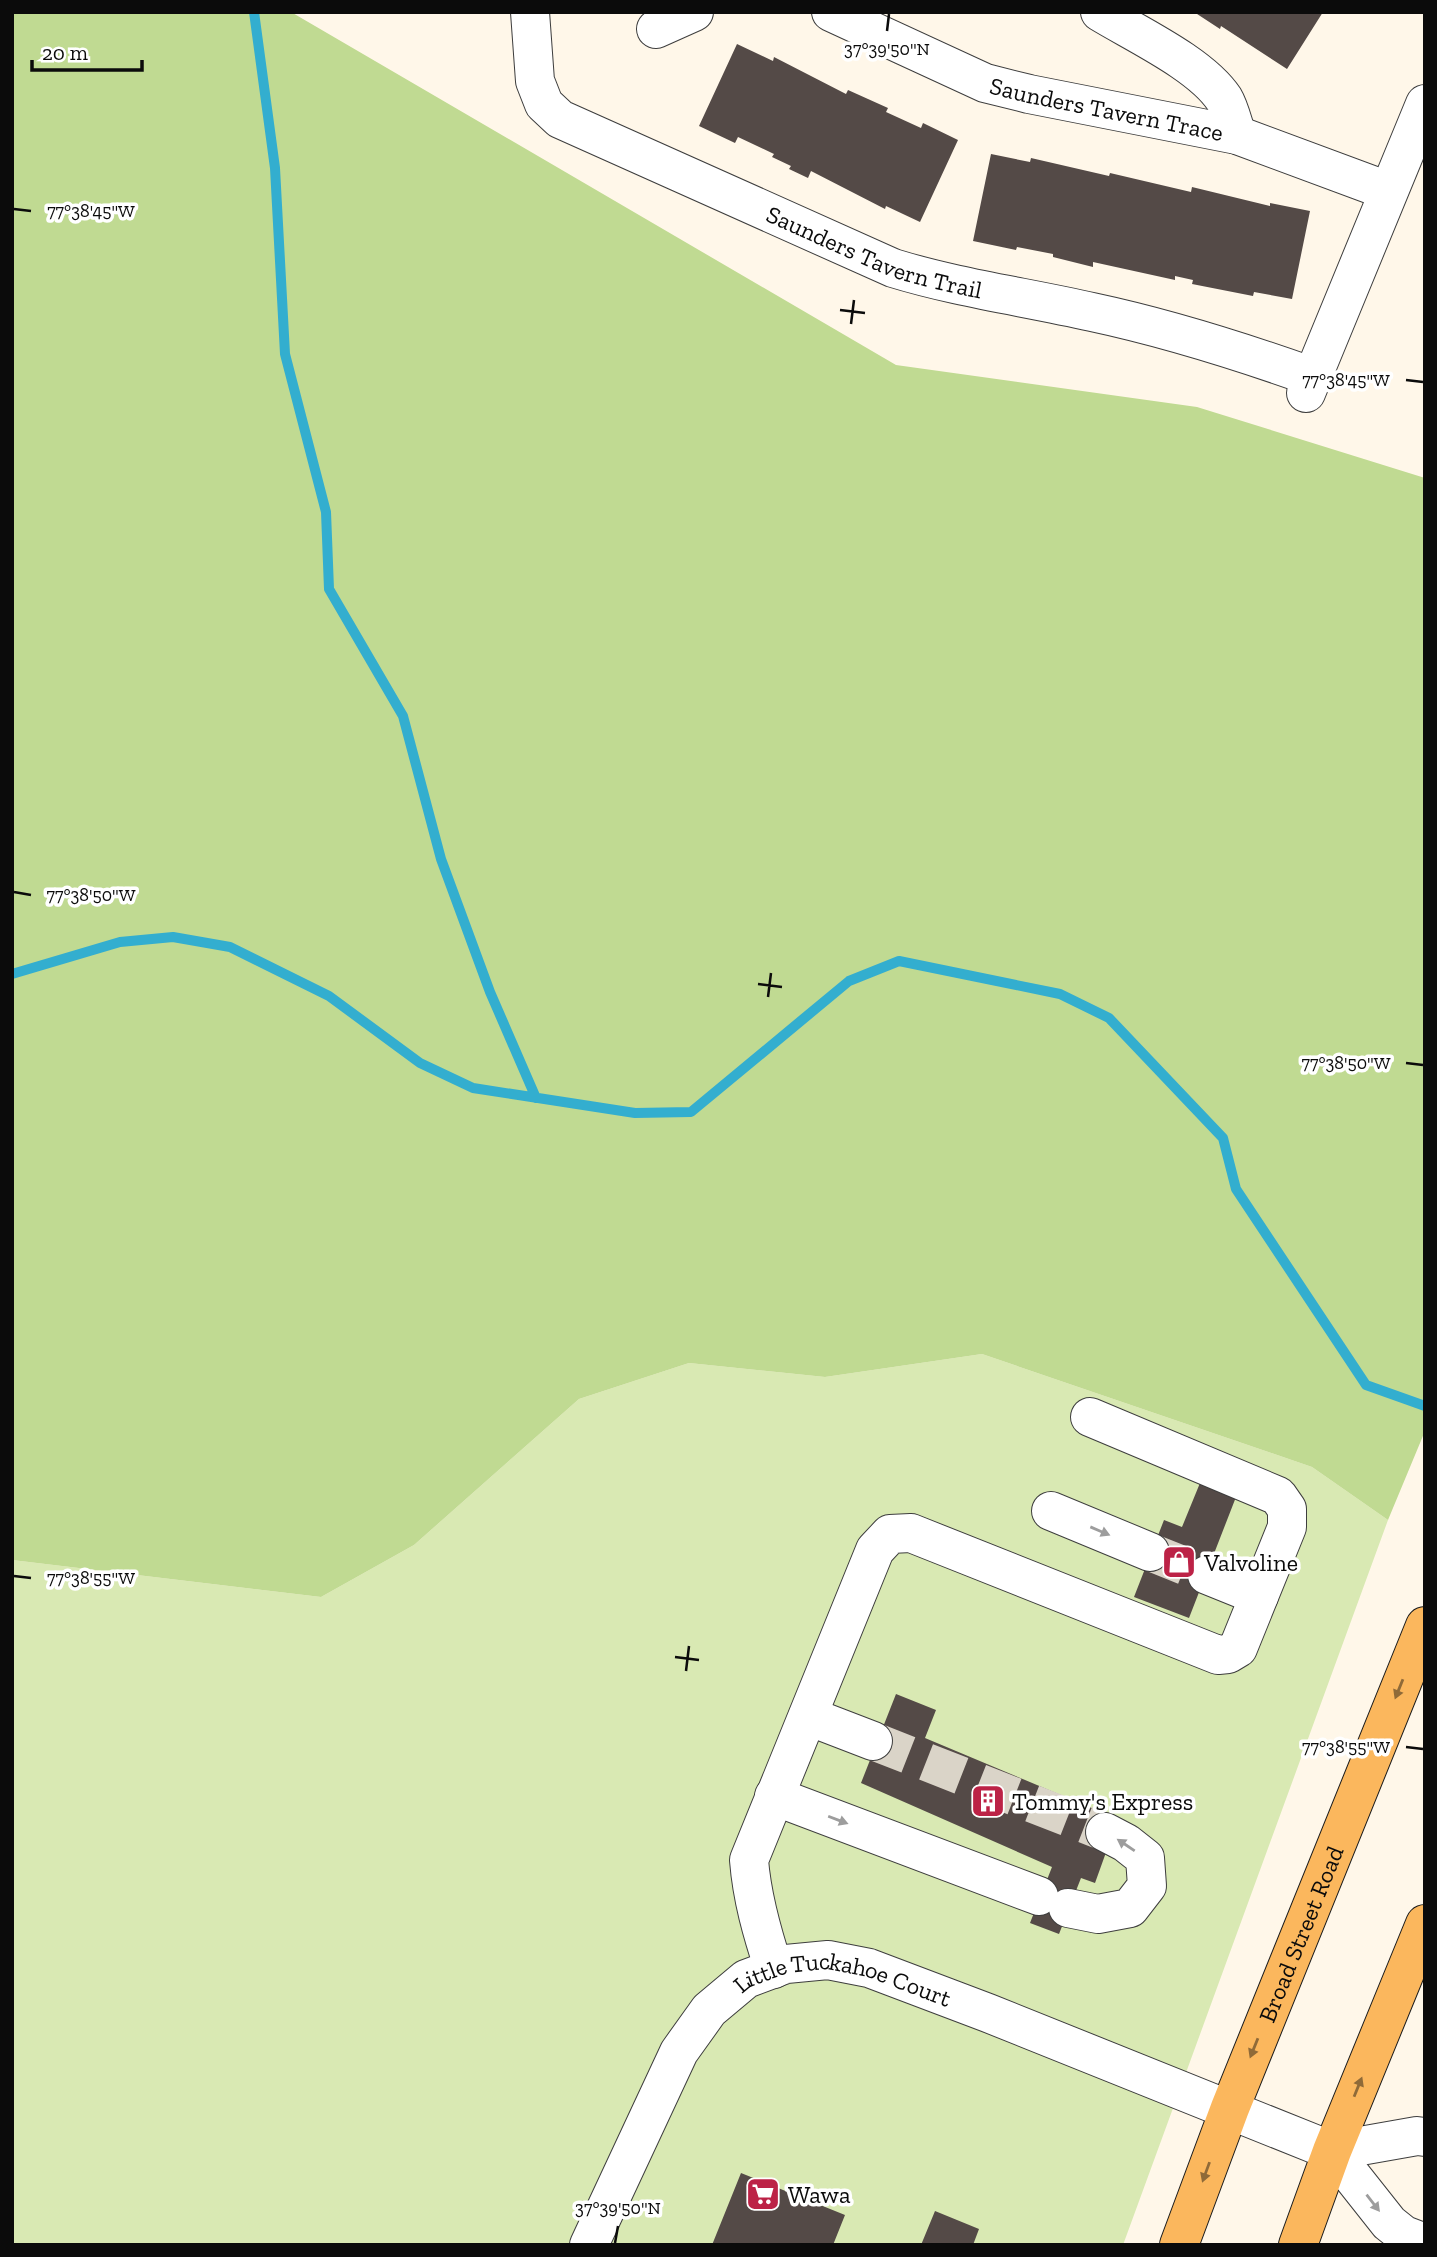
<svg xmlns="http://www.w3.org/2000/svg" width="1437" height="2257" font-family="'Zilla Slab',serif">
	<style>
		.green { fill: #d9e9b3 }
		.forest { fill: #c0da92 }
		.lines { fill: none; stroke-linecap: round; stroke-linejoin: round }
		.stream { stroke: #33aecf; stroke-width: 10 }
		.building { fill: #544a47 }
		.minor-tunnel { stroke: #dad4c8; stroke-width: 38; stroke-dasharray: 38 19; stroke-linecap: butt }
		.minor-casing { stroke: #3e3e3e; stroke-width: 40 }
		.major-casing { stroke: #1c1c1c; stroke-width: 40 }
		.minor { stroke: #fff; stroke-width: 38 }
		.major { stroke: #fbb75d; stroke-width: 38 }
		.oneway { fill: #9d9d9d }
		.oneway2 { fill: #8f6a38 }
		.ticks { fill: none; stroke: #0b0b0b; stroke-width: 2.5 }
		.labels { text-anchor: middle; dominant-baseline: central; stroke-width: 7; stroke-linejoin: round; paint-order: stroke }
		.street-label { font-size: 24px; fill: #0b0b0b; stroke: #fff }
		.poi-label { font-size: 24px; fill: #0b0b0b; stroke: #fff; text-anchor: start }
		.ticks-label { font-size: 18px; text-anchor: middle; fill: #0b0b0b; stroke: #fff; stroke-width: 7; stroke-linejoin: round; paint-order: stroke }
	</style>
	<rect width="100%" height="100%" fill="#fff7e9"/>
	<path class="green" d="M 982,1354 L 1312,1467 L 1388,1520 L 1123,2245 L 12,2245 L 12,1560 L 321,1597 L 414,1545 L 579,1399 L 689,1363 L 825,1377 Z"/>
	<path class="forest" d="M 12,12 L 291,12 L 896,365 L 1197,407 L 1425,478 L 1425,1431 L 1388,1520 L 1312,1467 L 982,1354 L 825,1377 L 689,1363 L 579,1399 L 414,1545 L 321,1597 L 12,1560 Z"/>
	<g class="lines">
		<path class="stream" d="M 254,12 L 275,168 L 285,354 L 326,512 L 329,589 L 403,716 L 441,859 L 490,992 L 536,1098
			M 12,974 L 120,942 L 173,937 L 230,947 L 329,996 L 420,1063 L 473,1088 L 635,1113 L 691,1112 L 849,981 L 899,961 L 1060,994 L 1109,1018 L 1223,1138 L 1236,1189 L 1366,1385 L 1425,1406"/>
	</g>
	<path class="building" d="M 1194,12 L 1323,12 L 1287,69 L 1221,26 L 1220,29 Z
		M 737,44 L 773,61 L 774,57 L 846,94 L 848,90 L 888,108 L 886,112 L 921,128 L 923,123 L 958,140 L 920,222 L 886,206 L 885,209 L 811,171 L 808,178 L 789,169 L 791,166 L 772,157 L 774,154 L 738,137 L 735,143 L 699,126 Z
		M 991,154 L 1030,162 L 1031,158 L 1109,176 L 1110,173 L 1191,192 L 1192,187 L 1270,206 L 1270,203 L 1310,211 L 1292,299 L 1254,292 L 1253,296 L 1192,284 L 1193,280 L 1175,276 L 1175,280 L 1093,262 L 1093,267 L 1053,257 L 1053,254 L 1017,247 L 1016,250 L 973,241 Z
		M 1200,1483 L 1236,1497 L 1189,1618 L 1134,1597 L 1164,1520 L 1182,1527 Z
		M 896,1694 L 936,1710 L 925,1738 L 1118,1819 L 1095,1883 L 1081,1878 L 1059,1934 L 1030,1923 L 1052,1867 L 861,1783 Z
		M 741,2173 L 845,2215 L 833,2245 L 712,2245 Z
		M 935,2211 L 979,2229 L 973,2245 L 921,2245 Z"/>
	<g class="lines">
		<path class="minor-tunnel" d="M 1150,1552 L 1207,1575
			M 873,1741 L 1105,1832"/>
		<g class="minor-casing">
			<g id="minor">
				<path id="s1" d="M 530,12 L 535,81 L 544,104 L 560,119 L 893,268 C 958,288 1026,297 1092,312 C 1167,328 1240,351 1313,377"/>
				<path id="s2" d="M 831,12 L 985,83 L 1029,94 L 1237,135 L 1388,191"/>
				<path d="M 1100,12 C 1136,34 1201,64 1224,99 C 1230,109 1233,124 1237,135"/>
				<path d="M 656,29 L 694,12"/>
				<path d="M 1306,393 L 1425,104"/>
				<path d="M 1051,1511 L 1150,1552"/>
				<path d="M 1207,1575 L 1259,1596"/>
				<path d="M 808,1716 L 873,1741"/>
				<path d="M 774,1796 L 1039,1896"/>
				<path d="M 1068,1908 L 1098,1914 L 1130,1908 L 1147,1886 L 1145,1858 L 1126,1843 L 1105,1832"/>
				<path d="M 774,1969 C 762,1933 752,1898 749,1860 L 875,1550 L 890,1534 L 911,1533 L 1218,1655 L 1228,1654 L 1238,1648 L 1287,1527 L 1287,1509 L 1278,1496 L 1090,1417"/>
				<path d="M 1332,2151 L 1417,2136 L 1425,2137"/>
				<path id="s3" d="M 589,2245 L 679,2052 L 709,2010 L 746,1979 L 786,1964 L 828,1960 L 869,1968 L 988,2013 L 1332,2151 L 1389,2223 L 1404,2235 L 1425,2243"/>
			</g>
		</g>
		<g class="major-casing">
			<g id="major">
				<path id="s4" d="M 1179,2245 L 1230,2108 L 1425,1626"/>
				<path d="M 1298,2245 L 1332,2151 L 1425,1924"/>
			</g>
		</g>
		<use href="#minor" class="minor"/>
		<use href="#major" class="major"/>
	</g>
	<defs><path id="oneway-solid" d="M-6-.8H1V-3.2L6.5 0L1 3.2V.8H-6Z" transform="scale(1.75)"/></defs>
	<g class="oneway">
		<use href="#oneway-solid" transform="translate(1100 1531) rotate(23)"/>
		<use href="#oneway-solid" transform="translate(838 1820) rotate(21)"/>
		<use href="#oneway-solid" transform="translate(1126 1845) rotate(-146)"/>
		<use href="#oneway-solid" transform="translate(1373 2203) rotate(52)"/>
	</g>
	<g class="oneway2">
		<use href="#oneway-solid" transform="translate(1399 1689) rotate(112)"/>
		<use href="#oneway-solid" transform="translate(1254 2048) rotate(112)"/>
		<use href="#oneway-solid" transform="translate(1358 2087) rotate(-68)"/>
		<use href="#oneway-solid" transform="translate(1206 2172) rotate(110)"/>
	</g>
	<path class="ticks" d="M 887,31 L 889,14M 14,209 L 31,211M 840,310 L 865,313M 851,324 L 854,300M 1406,380 L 1423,382M 14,892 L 31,895M 758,984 L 782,987M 768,997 L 771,973M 1406,1063 L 1423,1065M 14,1576 L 31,1578M 675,1657 L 699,1660M 686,1671 L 689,1646M 1406,1747 L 1423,1749M 615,2243 L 618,2226"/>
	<defs>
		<g id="shop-square" transform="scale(1.75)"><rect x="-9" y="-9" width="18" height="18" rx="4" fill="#bc2246" stroke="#fff"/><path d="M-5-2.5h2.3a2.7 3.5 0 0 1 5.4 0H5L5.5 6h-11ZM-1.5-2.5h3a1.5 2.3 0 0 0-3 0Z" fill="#fff"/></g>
		<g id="building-square" transform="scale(1.75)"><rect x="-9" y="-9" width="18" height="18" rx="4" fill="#bc2246" stroke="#fff"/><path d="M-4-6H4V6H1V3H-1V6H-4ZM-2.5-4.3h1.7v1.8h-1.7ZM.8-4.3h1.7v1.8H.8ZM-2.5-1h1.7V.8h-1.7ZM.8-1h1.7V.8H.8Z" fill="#fff"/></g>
		<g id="supermarket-square" transform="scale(1.75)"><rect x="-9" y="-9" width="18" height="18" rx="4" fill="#bc2246" stroke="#fff"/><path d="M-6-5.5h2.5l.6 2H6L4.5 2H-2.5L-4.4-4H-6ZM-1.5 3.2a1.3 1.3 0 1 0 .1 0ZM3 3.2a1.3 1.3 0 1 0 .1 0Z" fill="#fff"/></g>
	</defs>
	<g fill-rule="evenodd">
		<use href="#shop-square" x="1179" y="1562"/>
		<use href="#building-square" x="988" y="1801"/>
		<use href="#supermarket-square" x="763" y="2194"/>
	</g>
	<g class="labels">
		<g class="street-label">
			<text stroke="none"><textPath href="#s2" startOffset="294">Saunders Tavern Trace</textPath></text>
			<text stroke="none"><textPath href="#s1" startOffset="458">Saunders Tavern Trail</textPath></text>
			<text stroke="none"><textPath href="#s4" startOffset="334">Broad Street Road</textPath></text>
			<text stroke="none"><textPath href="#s3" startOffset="413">Little Tuckahoe Court</textPath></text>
		</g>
		<g class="poi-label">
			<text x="1204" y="1562">Valvoline</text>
			<text x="1012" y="1801">Tommy's Express</text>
			<text x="788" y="2194">Wawa</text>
		</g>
	</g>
	<g class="ticks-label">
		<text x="887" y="55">37°39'50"N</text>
		<text x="91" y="217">77°38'45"W</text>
		<text x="1346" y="386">77°38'45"W</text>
		<text x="91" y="901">77°38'50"W</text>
		<text x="1346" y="1069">77°38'50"W</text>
		<text x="91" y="1584">77°38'55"W</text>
		<text x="1346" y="1753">77°38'55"W</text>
		<text x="618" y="2214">37°39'50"N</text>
	</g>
	<rect width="1437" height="2257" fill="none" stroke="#0b0b0b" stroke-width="28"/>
	<path d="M32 60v10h110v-10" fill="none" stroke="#0b0b0b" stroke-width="3.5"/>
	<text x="42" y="60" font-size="21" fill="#0b0b0b" stroke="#ffffff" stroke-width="5" paint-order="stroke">20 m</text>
</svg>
